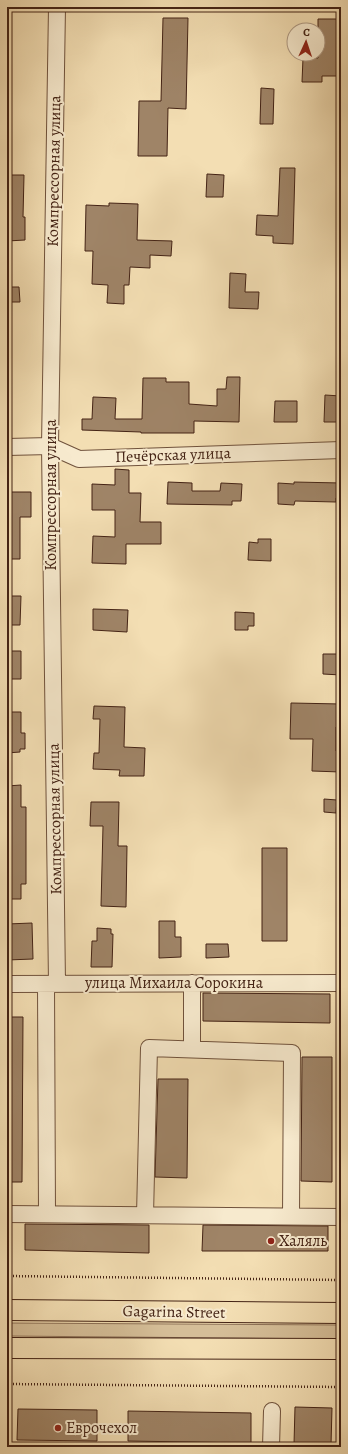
<svg xmlns="http://www.w3.org/2000/svg" width="348" height="1454" font-family="Alegreya,serif">
	<style>
		.green { fill: #d5be98; stroke: #8c7056 }
		.building { fill: #9f8467; stroke: #442315 }
		.lines { fill: none; stroke-linecap: round; stroke-linejoin: round }
		.minor-casing { stroke: #70523c; stroke-width: 18 }
		.major-casing { stroke: #442315; stroke-width: 22 }
		.path { stroke: #442315; stroke-width: 2.5; stroke-dasharray: 1 2; stroke-linecap: butt }
		.minor { stroke: #f7eace; stroke-width: 16 }
		.major { stroke: #f3deb3; stroke-width: 20 }
		.poi-dot { fill: #8f2418; stroke: #f7eace; stroke-width: 1.5 }
		.labels { text-anchor: middle; dominant-baseline: central; stroke-width: 4; stroke-linejoin: round; paint-order: stroke }
		.street-label { font-size: 16px; fill: #442315; stroke: #f7eace }
		.poi-label { font-size: 16px; fill: #442315; stroke: #f7eace; text-anchor: start }
	</style>
	<rect width="100%" height="100%" fill="#f3deb3"/>
	<filter id="stains"><feTurbulence type="fractalNoise" baseFrequency=".005" numOctaves="4"/><feColorMatrix values="0 0 0 0 .2 0 0 0 0 .09 0 0 0 0 .02 0 0 0 .5 -.17"/></filter>
	<radialGradient id="worn" r=".72"><stop offset=".6" stop-color="#630" stop-opacity="0"/><stop offset="1" stop-color="#630" stop-opacity=".3"/></radialGradient>
	<path class="green" d="M 7,1323 L 341,1325 L 341,1339 L 7,1336 Z"/>
	<path class="building" d="M 163,18 L 188,18 L 186,109 L 168,108 L 167,156 L 138,156 L 139,101 L 161,101 Z
		M 318,19 L 341,19 L 341,76 L 322,76 L 322,82 L 302,82 L 303,58 L 318,58 Z
		M 261,88 L 274,89 L 273,124 L 260,124 Z
		M 280,168 L 295,168 L 293,244 L 273,243 L 273,236 L 256,235 L 257,215 L 278,216 Z
		M 207,174 L 224,175 L 223,197 L 206,197 Z
		M 7,175 L 24,175 L 23,217 L 25,217 L 25,240 L 7,241 Z
		M 109,203 L 138,204 L 137,240 L 172,241 L 171,256 L 150,255 L 150,268 L 130,267 L 129,285 L 124,285 L 124,304 L 107,303 L 108,285 L 92,284 L 93,251 L 85,251 L 86,205 L 109,206 Z
		M 230,273 L 246,274 L 245,292 L 259,292 L 258,309 L 229,308 Z
		M 7,287 L 19,287 L 20,302 L 7,302 Z
		M 227,377 L 240,377 L 239,422 L 194,421 L 194,433 L 141,433 L 141,432 L 82,430 L 82,419 L 92,419 L 93,397 L 116,398 L 115,419 L 142,419 L 143,378 L 166,378 L 166,382 L 189,382 L 189,404 L 217,406 L 217,389 L 226,389 Z
		M 325,395 L 341,396 L 341,422 L 324,422 Z
		M 275,401 L 297,401 L 297,422 L 274,422 Z
		M 115,469 L 129,470 L 129,493 L 141,493 L 140,522 L 161,522 L 161,544 L 126,544 L 126,564 L 92,563 L 93,536 L 115,537 L 115,510 L 92,510 L 92,484 L 115,485 Z
		M 168,482 L 192,483 L 192,491 L 220,491 L 221,483 L 242,484 L 241,501 L 232,501 L 232,505 L 167,504 Z
		M 294,482 L 341,483 L 341,499 L 336,498 L 336,502 L 295,501 L 294,505 L 278,504 L 278,483 L 294,484 Z
		M 8,492 L 31,492 L 31,517 L 20,517 L 20,559 L 7,559 Z
		M 258,539 L 271,539 L 271,561 L 248,560 L 249,542 L 258,543 Z
		M 7,596 L 21,596 L 20,625 L 7,625 Z
		M 93,609 L 128,610 L 127,632 L 93,630 Z
		M 235,612 L 254,613 L 254,626 L 248,626 L 248,630 L 235,630 Z
		M 7,651 L 21,651 L 21,679 L 7,679 Z
		M 323,654 L 341,654 L 341,675 L 323,674 Z
		M 291,703 L 341,704 L 341,727 L 336,727 L 336,751 L 341,751 L 341,772 L 312,771 L 313,739 L 290,739 Z
		M 94,706 L 125,707 L 124,747 L 145,748 L 144,776 L 119,776 L 120,770 L 93,769 L 94,753 L 99,753 L 100,719 L 93,719 Z
		M 7,712 L 21,712 L 21,733 L 25,733 L 25,749 L 20,749 L 20,752 L 7,753 Z
		M 21,785 L 21,807 L 26,807 L 26,884 L 21,884 L 21,899 L 7,899 L 7,786 Z
		M 324,799 L 337,800 L 336,813 L 324,812 Z
		M 91,802 L 119,802 L 118,846 L 127,846 L 126,907 L 101,906 L 103,826 L 90,826 Z
		M 262,848 L 287,848 L 287,941 L 262,941 Z
		M 159,921 L 175,921 L 175,937 L 181,937 L 181,957 L 159,958 Z
		M 32,923 L 33,959 L 7,960 L 7,924 Z
		M 97,928 L 111,929 L 111,934 L 113,934 L 112,967 L 91,967 L 92,941 L 97,941 Z
		M 206,944 L 228,944 L 229,957 L 206,958 Z
		M 203,993 L 330,994 L 330,1023 L 203,1021 Z
		M 7,1017 L 23,1017 L 22,1182 L 7,1182 Z
		M 302,1057 L 332,1057 L 332,1182 L 301,1181 Z
		M 158,1079 L 188,1079 L 187,1178 L 155,1177 Z
		M 25,1224 L 149,1225 L 149,1253 L 25,1250 Z
		M 203,1225 L 328,1226 L 328,1251 L 202,1251 Z
		M 295,1407 L 332,1408 L 331,1445 L 294,1444 Z
		M 18,1409 L 97,1410 L 97,1441 L 17,1440 Z
		M 128,1411 L 251,1413 L 251,1443 L 128,1441 Z"/>
	<g class="lines">
		<g class="minor-casing">
			<path id="minor" d="M 57,7 L 50,446 L 57,983
				M 7,447 L 50,446 L 79,459 L 341,450
				M 192,983 L 192,1049
				M 7,984 L 341,983
				M 46,984 L 47,1214
				M 7,1214 L 341,1217
				M 145,1215 L 149,1048 L 292,1053 L 291,1216
				M 271,1447 L 272,1411"/>
		</g>
		<g class="major-casing">
			<path id="major" d="M 7,1310 L 341,1313
				M 7,1348 L 341,1349"/>
		</g>
		<path class="path" d="M 157,7 L 341,8
			M 7,1276 L 341,1280
			M 7,1384 L 341,1387"/>
		<use href="#minor" class="minor"/>
		<use href="#major" class="major"/>
	</g>
	<g class="poi-dot">
		<circle cx="271" cy="1241" r="4"/>
		<circle cx="58" cy="1428" r="4"/>
	</g>
	<g class="labels">
		<g class="street-label">
			<text transform="translate(54 171) rotate(-89)">Компрессорная улица</text>
			<text transform="translate(173 455) rotate(-2)">Печёрская улица</text>
			<text transform="translate(51 495) rotate(-90)">Компрессорная улица</text>
			<text transform="translate(55 819) rotate(-91)">Компрессорная улица</text>
			<text x="174" y="983">улица Михаила Сорокина</text>
			<text transform="translate(174 1312) rotate(1)">Gagarina Street</text>
		</g>
		<g class="poi-label">
			<text x="279" y="1241">Халяль</text>
			<text x="66" y="1428">Еврочехол</text>
		</g>
	</g>
	<rect width="348" height="1454" fill="none" stroke="#f3deb3" stroke-width="24"/>
	<rect x="8" y="8" width="332" height="1438" fill="none" stroke="#442315" stroke-width="2"/>
	<rect x="12" y="12" width="324" height="1430" fill="none" stroke="#442315"/>
	<g transform="translate(306 42) rotate(3)"><circle r="19" fill="#f7eace" stroke="#af9a84"/>
	<path d="M0-3L7 15L0 10L-7 15Z" fill="#8f2418"/>
	<text y="-6" font-size="11" font-weight="bold" text-anchor="middle" fill="#442315">С</text>
	</g>
	<rect width="100%" height="100%" filter="url(#stains)"/>
	<rect width="100%" height="100%" fill="url(#worn)"/>
</svg>
